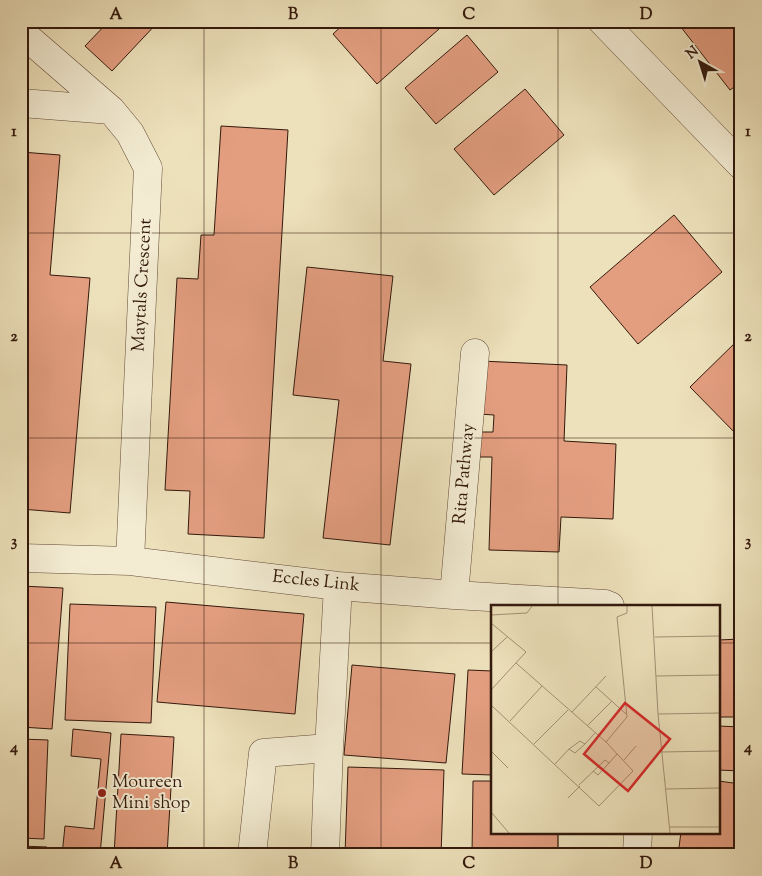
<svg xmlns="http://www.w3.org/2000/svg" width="762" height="876" font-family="'Sorts Mill Goudy',serif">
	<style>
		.building { fill: #e39e80; stroke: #33190c }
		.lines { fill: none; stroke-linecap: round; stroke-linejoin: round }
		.street-casing { stroke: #624b38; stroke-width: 29 }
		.street { stroke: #f3ecd3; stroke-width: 28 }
		.grid { fill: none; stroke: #33190c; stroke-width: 1; stroke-opacity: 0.55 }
		.poi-dot { fill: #8f2418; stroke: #f3ecd3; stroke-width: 2 }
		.labels { text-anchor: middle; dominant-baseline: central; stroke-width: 4; stroke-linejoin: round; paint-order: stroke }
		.street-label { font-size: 18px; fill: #33190c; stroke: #f3ecd3 }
		.poi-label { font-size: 18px; fill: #33190c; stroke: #f3ecd3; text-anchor: start }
		.inset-road { fill: none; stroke: #a39175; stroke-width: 1 }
		.view { fill: #d62828; fill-opacity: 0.15; stroke: #d62828; stroke-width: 2.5 }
		.inset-edge { fill: none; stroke: #33190c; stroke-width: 2.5 }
		.neatline { fill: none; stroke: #33190c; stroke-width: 2 }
		.grid-label { font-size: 16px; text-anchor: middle; font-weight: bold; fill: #33190c }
	</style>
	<rect width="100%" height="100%" fill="#ede1bb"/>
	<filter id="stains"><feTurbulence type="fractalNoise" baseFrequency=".004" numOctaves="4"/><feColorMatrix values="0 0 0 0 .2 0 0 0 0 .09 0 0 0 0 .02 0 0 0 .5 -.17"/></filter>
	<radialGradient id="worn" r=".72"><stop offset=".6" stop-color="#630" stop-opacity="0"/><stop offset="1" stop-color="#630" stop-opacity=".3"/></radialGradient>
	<path class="building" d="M 109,21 L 159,21 L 112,71 L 85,46 Z
		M 347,21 L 448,21 L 377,84 L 333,34 Z
		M 679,21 L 741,21 L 741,82 L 730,90 L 677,22 Z
		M 467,35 L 498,72 L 436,124 L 405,88 Z
		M 525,89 L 564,135 L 494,195 L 454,149 Z
		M 221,126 L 288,130 L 264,538 L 188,534 L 190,491 L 165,490 L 177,278 L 198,279 L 201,235 L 214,235 Z
		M 21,152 L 60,155 L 50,275 L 90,278 L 70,513 L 21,509 Z
		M 674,215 L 722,272 L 638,344 L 590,287 Z
		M 307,267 L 393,276 L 383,361 L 411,364 L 390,545 L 323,538 L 339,400 L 293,395 Z
		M 741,337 L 741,439 L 690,387 Z
		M 481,361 L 567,365 L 564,441 L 616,444 L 613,519 L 561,517 L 559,552 L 489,550 L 492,457 L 480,457 L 481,432 L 493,432 L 494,415 L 479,414 Z
		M 21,586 L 63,588 L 52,729 L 21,727 Z
		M 166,602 L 304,614 L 295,714 L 157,702 Z
		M 70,604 L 156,607 L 151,723 L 65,720 Z
		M 741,639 L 741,717 L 718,717 L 718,640 Z
		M 352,665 L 455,674 L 446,763 L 344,755 Z
		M 468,670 L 492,671 L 492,775 L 462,774 Z
		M 718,726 L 741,727 L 741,771 L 718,770 Z
		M 73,729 L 111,733 L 100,855 L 62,855 L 65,826 L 94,829 L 101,759 L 71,756 Z
		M 121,734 L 174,737 L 167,855 L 114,855 Z
		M 21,739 L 48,740 L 44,839 L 21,838 Z
		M 348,767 L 444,770 L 441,855 L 345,855 Z
		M 473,781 L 492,781 L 492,832 L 558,832 L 558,855 L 472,855 Z
		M 718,781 L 741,784 L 741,855 L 678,855 L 681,832 L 718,832 Z
		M 21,846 L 47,847 L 46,855 L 21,855 Z"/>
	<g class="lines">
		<g class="street-casing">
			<path id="street" d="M 602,21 L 741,165
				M 21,32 L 111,110 L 130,133 L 148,168 L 130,561
				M 21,103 L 111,110
				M 21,558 L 130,561 L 338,586 L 454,595 L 605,604 L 610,606
				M 454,595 L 475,353
				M 252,855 L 263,753 L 329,748 L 338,586
				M 325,855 L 329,748
				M 637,855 L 638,832"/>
		</g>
		<use href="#street" class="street"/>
	</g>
	<path class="grid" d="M 204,21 L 204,855M 381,21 L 381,855M 558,21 L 558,606M 21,233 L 741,233M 21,438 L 741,438M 21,643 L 492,643M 718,643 L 741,643M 558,832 L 558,855"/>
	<circle class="poi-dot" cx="102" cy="793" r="5"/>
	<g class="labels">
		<g class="street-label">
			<text transform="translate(143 285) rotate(-87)">Maytals Crescent</text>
			<text transform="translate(465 474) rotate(-85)">Rita Pathway</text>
			<text transform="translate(316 582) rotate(6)">Eccles Link</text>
		</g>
		<g class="poi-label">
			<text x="112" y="783">Moureen<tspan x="112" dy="21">Mini shop</tspan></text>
		</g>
	</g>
	<g transform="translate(491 605)">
		<rect width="229" height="229" fill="#ede1bb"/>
		<path class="inset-road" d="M 161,1 L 167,109 L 179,228M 0,10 L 36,8 L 41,1M 0,18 L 35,47 L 0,85M 164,32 L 229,31M 0,47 L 16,32M 165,71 L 229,70M 105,82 L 135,109M 0,100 L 108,201 L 142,166 L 115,137 L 25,58M 81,107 L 115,71M 167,109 L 229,108M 19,116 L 51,81M 96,121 L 121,96M 115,137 L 136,112 L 126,12 L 136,8 L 136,1M 43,139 L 77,105M 78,144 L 84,148 L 94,139M 0,146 L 17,163M 170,147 L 229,146M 133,155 L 145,141M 64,159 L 78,144 L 89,136 L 94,139 L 104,128M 102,166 L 107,170 L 118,158M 88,180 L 114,155 L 118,158 L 126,149M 174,184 L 229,183M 77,193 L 89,181M 0,207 L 18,228M 179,222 L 229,222"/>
		<path class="view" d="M 134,98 L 179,134 L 137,186 L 93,149 Z"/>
		<rect width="229" height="229" class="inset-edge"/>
	</g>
	<rect width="762" height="876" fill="none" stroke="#ede1bb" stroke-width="55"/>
	<g transform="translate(700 62) rotate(321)" stroke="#f3ecd3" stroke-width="4" paint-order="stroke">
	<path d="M0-4L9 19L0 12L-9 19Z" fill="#33190c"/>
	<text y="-8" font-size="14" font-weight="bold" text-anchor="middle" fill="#33190c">N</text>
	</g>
	<rect x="28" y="28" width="706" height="820" class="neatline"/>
	<g class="grid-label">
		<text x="116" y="19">A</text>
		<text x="293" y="19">B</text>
		<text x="469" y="19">C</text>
		<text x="646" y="19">D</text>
		<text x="14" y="136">1</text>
		<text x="748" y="136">1</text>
		<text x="14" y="341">2</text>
		<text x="748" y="341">2</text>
		<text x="14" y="546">3</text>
		<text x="748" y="546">3</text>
		<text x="14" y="752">4</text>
		<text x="748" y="752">4</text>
		<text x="116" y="868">A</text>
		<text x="293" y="868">B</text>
		<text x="469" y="868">C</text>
		<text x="646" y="868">D</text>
	</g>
	<rect width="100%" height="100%" filter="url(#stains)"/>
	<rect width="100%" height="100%" fill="url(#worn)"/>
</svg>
